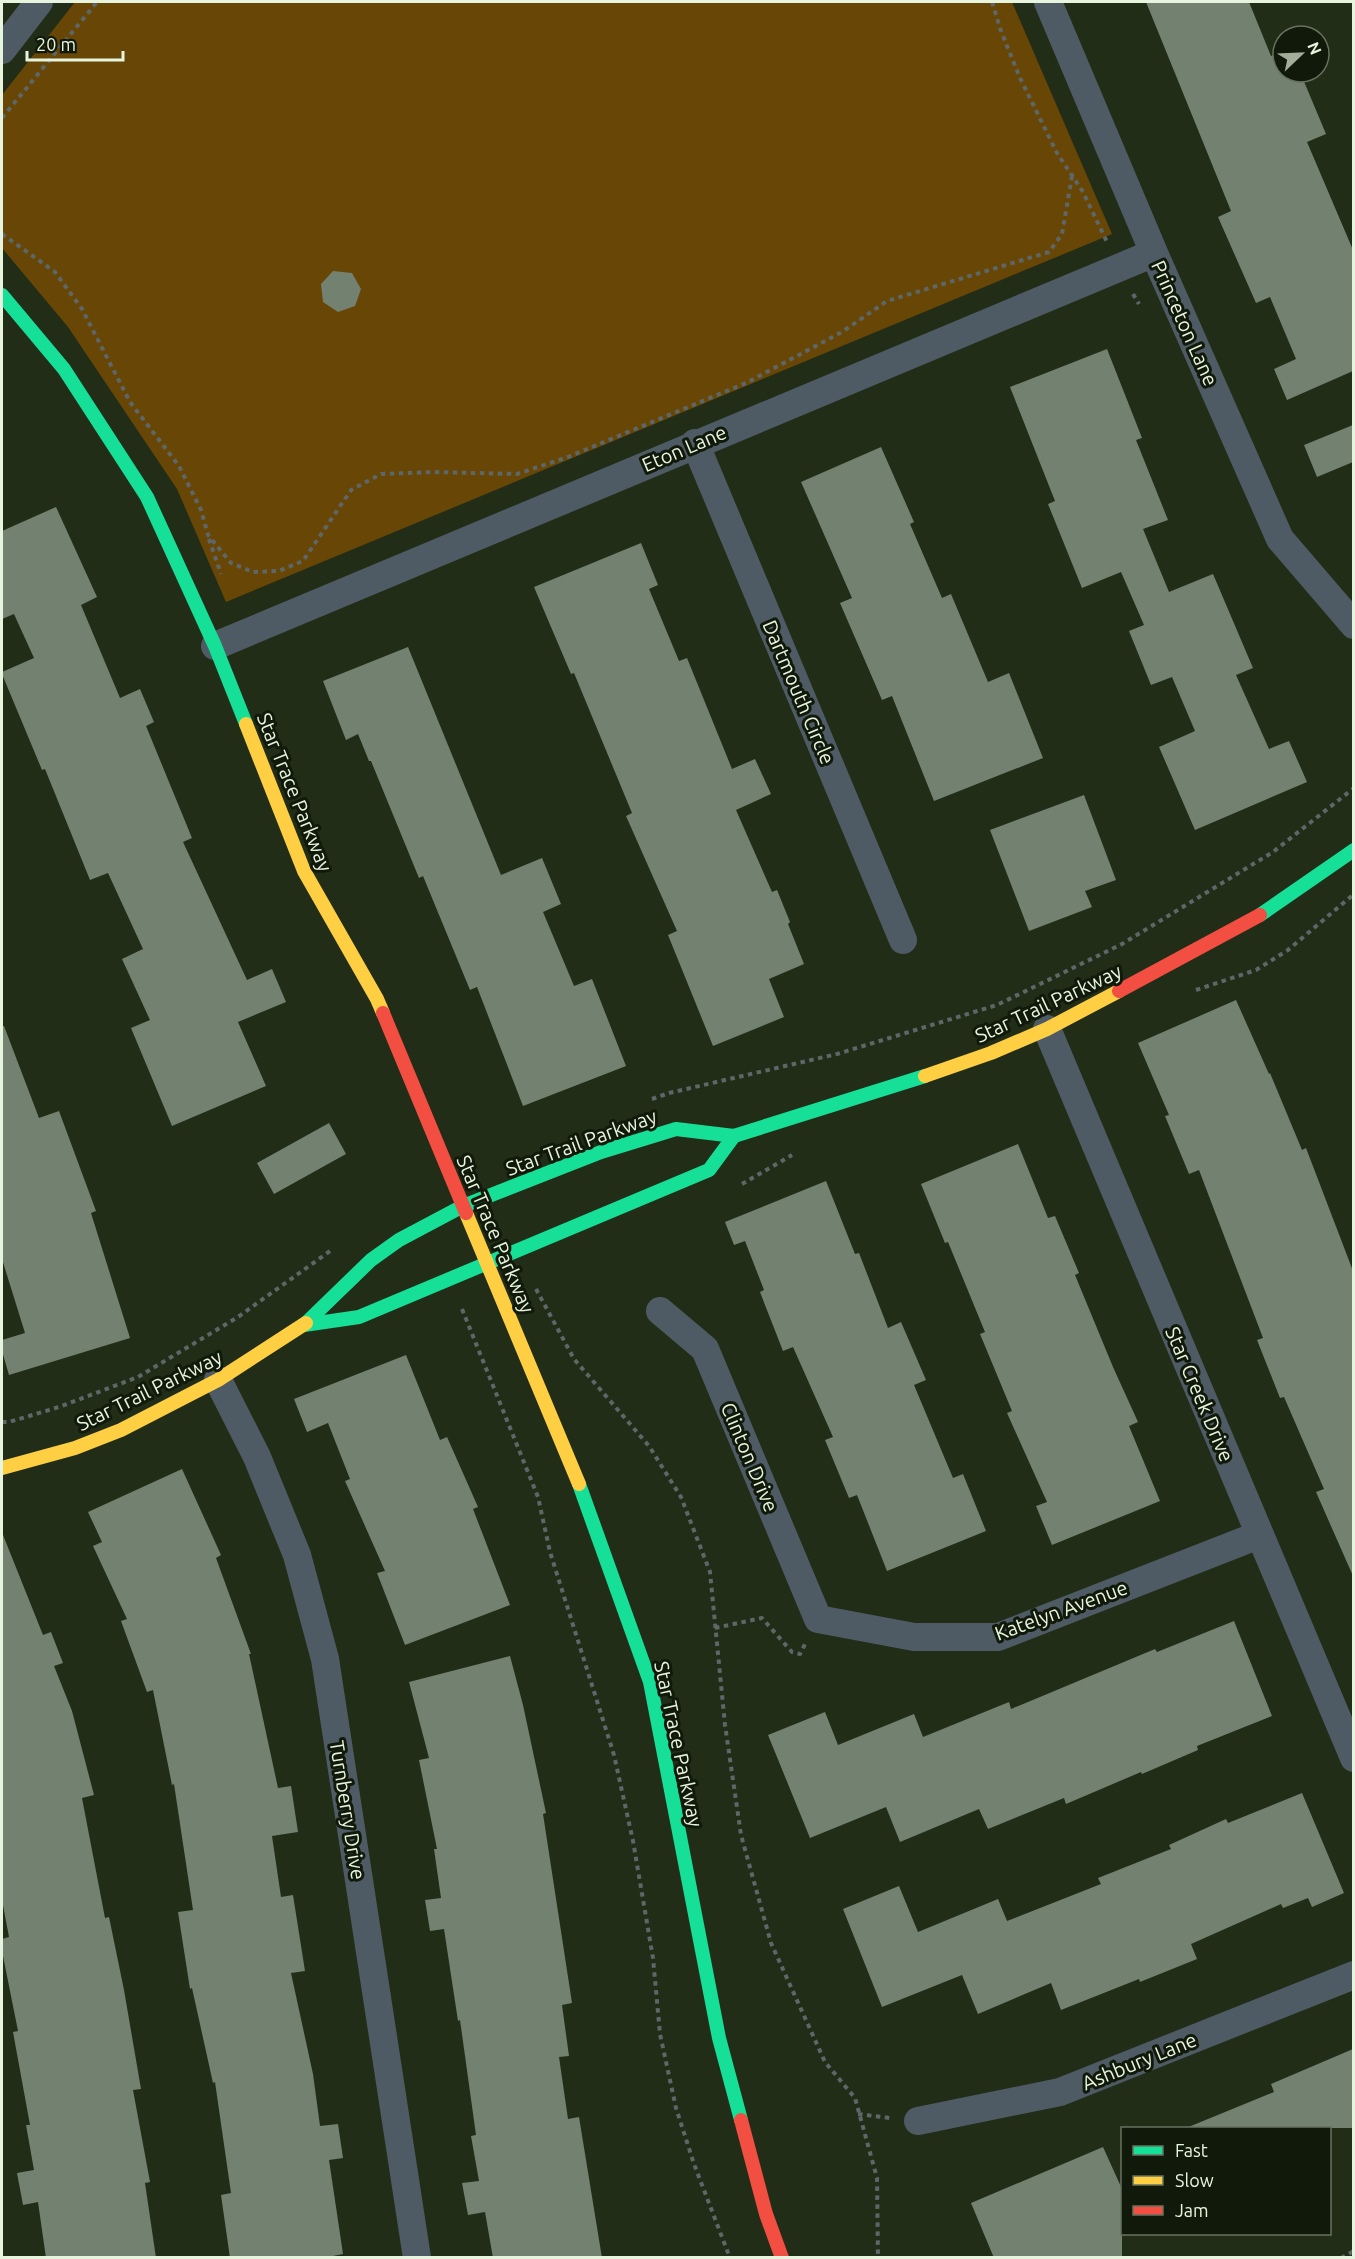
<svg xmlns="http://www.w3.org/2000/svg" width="1355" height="2259" font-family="Ubuntu,sans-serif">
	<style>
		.green { fill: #684606 }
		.building { fill: #738171 }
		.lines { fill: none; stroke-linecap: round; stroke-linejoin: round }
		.path { stroke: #5d6768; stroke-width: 4; stroke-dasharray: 4.5 4.5; stroke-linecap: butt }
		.street { stroke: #4e5b64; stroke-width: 28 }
		.fast { stroke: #16e098; stroke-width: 14 }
		.slow { stroke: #ffcf43; stroke-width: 14 }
		.jam { stroke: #f24e42; stroke-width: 14 }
		.labels { text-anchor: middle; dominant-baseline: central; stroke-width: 6; stroke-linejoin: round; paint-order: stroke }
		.street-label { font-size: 20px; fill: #e7f4de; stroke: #111a0a }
	</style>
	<rect width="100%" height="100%" fill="#222d18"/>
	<path class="green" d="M 75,2 L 1012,2 L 1112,234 L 226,602 L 177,489 L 68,327 L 2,248 L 2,95 Z"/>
	<path class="building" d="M 1146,2 L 1249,2 L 1271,56 L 1283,51 L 1283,72 L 1300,72 L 1326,134 L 1307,142 L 1353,250 L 1353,371 L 1287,400 L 1274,369 L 1296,359 L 1270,297 L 1256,303 L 1218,217 L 1231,211 Z
		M 333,271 L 352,273 L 361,289 L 355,306 L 338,312 L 323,302 L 321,284 Z
		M 1107,349 L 1142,438 L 1136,440 L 1168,520 L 1143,529 L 1169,592 L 1213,574 L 1253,668 L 1236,675 L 1269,749 L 1289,741 L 1307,782 L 1195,830 L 1159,747 L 1195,731 L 1172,677 L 1151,685 L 1129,631 L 1144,625 L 1121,572 L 1082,588 L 1048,504 L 1055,501 L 1010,387 Z
		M 1353,425 L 1353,462 L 1317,477 L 1304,445 Z
		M 881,447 L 914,522 L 910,524 L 942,598 L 951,594 L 988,682 L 1009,673 L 1043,758 L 934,801 L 892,696 L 882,700 L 840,603 L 852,598 L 801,482 Z
		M 56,507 L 97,597 L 81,605 L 120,698 L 140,689 L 154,722 L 146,726 L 192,838 L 183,842 L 247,980 L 272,969 L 286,1002 L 238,1022 L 266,1086 L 172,1126 L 131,1028 L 150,1020 L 122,959 L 143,949 L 108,873 L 90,880 L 45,769 L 42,770 L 2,674 L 2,672 L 34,658 L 14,614 L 2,619 L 2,531 Z
		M 641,543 L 658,585 L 649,589 L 679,661 L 687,658 L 732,769 L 755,759 L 771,794 L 736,810 L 772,892 L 777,890 L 790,922 L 788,924 L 804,964 L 769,979 L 784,1017 L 713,1046 L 668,935 L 677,931 L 626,816 L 632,813 L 574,673 L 571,674 L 534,587 Z
		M 408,647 L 501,875 L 542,858 L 561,904 L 543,912 L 574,986 L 592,979 L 626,1066 L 523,1106 L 477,987 L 470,990 L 423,876 L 419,878 L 371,761 L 369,761 L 358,734 L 346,740 L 323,681 Z
		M 1084,795 L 1116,880 L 1085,891 L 1092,907 L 1029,931 L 990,830 Z
		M 1236,1000 L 1269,1074 L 1270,1073 L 1302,1150 L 1306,1148 L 1353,1271 L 1353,1576 L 1316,1492 L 1324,1489 L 1284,1397 L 1280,1398 L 1257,1340 L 1263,1338 L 1199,1170 L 1189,1174 L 1165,1116 L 1169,1115 L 1138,1043 Z
		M 2,1026 L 4,1026 L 39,1118 L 59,1111 L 96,1211 L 91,1213 L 130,1338 L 9,1375 L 2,1351 L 2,1340 L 25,1333 L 2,1259 Z
		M 329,1123 L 346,1154 L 274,1194 L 257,1163 Z
		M 1018,1144 L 1048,1218 L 1055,1216 L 1079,1273 L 1075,1275 L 1113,1367 L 1138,1422 L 1129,1426 L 1160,1501 L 1052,1545 L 1036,1506 L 1047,1502 L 1007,1413 L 1012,1411 L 980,1334 L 985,1332 L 948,1242 L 945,1243 L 921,1184 Z
		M 826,1181 L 855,1254 L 859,1253 L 888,1328 L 901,1322 L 926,1380 L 914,1385 L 953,1478 L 963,1474 L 986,1531 L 887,1571 L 857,1495 L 849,1498 L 825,1440 L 833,1437 L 793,1347 L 783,1351 L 760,1292 L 764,1290 L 745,1241 L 734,1245 L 725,1222 Z
		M 406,1355 L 440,1440 L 447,1437 L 478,1507 L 473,1509 L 510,1605 L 405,1645 L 377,1573 L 385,1571 L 345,1481 L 350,1479 L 328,1423 L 307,1432 L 294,1399 Z
		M 182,1469 L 221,1555 L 216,1558 L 251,1654 L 249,1654 L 278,1788 L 291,1786 L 298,1832 L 272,1836 L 281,1897 L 293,1895 L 305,1971 L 291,1973 L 313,2074 L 320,2126 L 338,2124 L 343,2158 L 329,2160 L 343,2254 L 323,2258 L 230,2258 L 221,2195 L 231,2193 L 215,2082 L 213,2083 L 192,1988 L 190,1989 L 178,1912 L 193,1910 L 174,1784 L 172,1785 L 153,1690 L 147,1692 L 121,1621 L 127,1619 L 93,1546 L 102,1542 L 88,1512 Z
		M 2,1535 L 3,1535 L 43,1635 L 51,1632 L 63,1663 L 54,1666 L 72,1711 L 94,1795 L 82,1798 L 105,1918 L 109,1917 L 124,1990 L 141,2089 L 133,2090 L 150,2182 L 145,2183 L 156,2258 L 46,2258 L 38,2202 L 23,2205 L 17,2173 L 34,2170 L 26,2125 L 30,2125 L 13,2032 L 18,2031 L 2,1951 L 2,1939 L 9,1937 L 2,1900 Z
		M 1234,1621 L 1272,1716 L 1197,1746 L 1198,1750 L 1142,1774 L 1141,1772 L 1066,1804 L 1064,1798 L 988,1829 L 979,1809 L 900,1842 L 886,1807 L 810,1838 L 768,1735 L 825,1712 L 838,1745 L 914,1714 L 923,1737 L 1009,1702 L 1011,1709 L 1155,1649 L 1157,1652 Z
		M 510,1656 L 523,1705 L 546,1813 L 543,1814 L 572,2003 L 562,2005 L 569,2056 L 559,2057 L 568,2119 L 579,2117 L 602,2258 L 493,2258 L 485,2212 L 468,2215 L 462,2183 L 479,2181 L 471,2136 L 476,2135 L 460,2020 L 458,2021 L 444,1929 L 430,1931 L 425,1900 L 441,1898 L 434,1849 L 437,1849 L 419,1760 L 429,1758 L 409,1682 Z
		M 1302,1793 L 1344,1893 L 1312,1907 L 1308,1898 L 1283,1908 L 1281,1904 L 1191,1944 L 1197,1959 L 1140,1982 L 1139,1979 L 1061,2010 L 1051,1983 L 978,2014 L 962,1975 L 882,2007 L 843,1909 L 899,1886 L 918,1932 L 998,1899 L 1007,1921 L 1101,1884 L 1098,1878 L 1171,1849 L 1169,1845 L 1226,1819 L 1228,1823 Z
		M 1353,2049 L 1353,2128 L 1186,2128 L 1274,2092 L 1271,2084 Z
		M 1103,2147 L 1122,2189 L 1122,2258 L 994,2258 L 971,2203 Z"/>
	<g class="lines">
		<path class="path" d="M 992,2 L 1001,31 L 1020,78 L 1057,153 L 1083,192 L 1107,242
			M 2,118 L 97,2
			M 2,234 L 55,272 L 82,309 L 130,402 L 179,466 L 201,510 L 208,535 L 231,563 L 253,572 L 279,571 L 303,561 L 351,490 L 381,474 L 434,472 L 517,474 L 568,457 L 746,383 L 842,332 L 887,301 L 1049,252 L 1062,234 L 1072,176
			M 1133,294 L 1139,304
			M 209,539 L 221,574
			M 1196,990 L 1256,970 L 1288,950 L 1354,894
			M 652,1099 L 669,1093 L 837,1054 L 997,1005 L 1122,944 L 1273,852 L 1354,788
			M 742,1184 L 792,1155
			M 536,1289 L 574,1359 L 649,1446 L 681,1497 L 710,1572 L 725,1725 L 741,1835 L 771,1943 L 825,2062 L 855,2098 L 877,2178 L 878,2258
			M 462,1309 L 538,1497 L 550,1552 L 614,1755 L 633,1841 L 653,1958 L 660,2034 L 676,2108 L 694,2164 L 730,2258
			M 2,1422 L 9,1422 L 59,1407 L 138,1377 L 238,1317 L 330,1251
			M 715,1628 L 762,1618 L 792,1652 L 800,1654 L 805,1644
			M 858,2114 L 890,2118
			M 1341,2258 L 1354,2251"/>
		<path class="street" d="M 1048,2 L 1154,253 L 1280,539 L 1354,625
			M 2,50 L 39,2
			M 695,443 L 903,940
			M 215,646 L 1154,253
			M 1047,1029 L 1354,1758
			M 660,1311 L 705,1349 L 818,1619 L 914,1637 L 998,1637 L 1259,1535
			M 218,1380 L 257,1457 L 297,1555 L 325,1659 L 417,2258
			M 918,2121 L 1060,2092 L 1354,1975"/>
		<path class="fast" d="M 2,295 L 64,369 L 147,497 L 215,646 L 246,724
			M 1260,915 L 1354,850
			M 306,1323 L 371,1260 L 399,1240 L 463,1206 L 601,1152 L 676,1129 L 734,1136 L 925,1076
			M 304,1325 L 359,1317 L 709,1170 L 734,1136
			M 579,1484 L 650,1682 L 719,2038 L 741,2120"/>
		<path class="slow" d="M 246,724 L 304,871 L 377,999 L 383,1013
			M 925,1076 L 991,1053 L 1047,1029 L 1119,991
			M 466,1213 L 579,1484
			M 2,1468 L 75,1448 L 121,1430 L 218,1380 L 306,1323"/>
		<path class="jam" d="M 1119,991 L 1260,915
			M 383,1013 L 466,1213
			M 741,2120 L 766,2214 L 782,2258"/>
	</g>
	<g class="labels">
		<g class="street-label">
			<text transform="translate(1185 323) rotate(66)">Princeton Lane</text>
			<text transform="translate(684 448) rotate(-23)">Eton Lane</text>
			<text transform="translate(799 692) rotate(67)">Dartmouth Circle</text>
			<text transform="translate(295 792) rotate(68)">Star Trace Parkway</text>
			<text transform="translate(1048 1003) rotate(-25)">Star Trail Parkway</text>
			<text transform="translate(581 1142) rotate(-20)">Star Trail Parkway</text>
			<text transform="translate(496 1234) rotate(67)">Star Trace Parkway</text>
			<text transform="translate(149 1390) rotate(-26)">Star Trail Parkway</text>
			<text transform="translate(1200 1394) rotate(67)">Star Creek Drive</text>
			<text transform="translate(750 1457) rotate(67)">Clinton Drive</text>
			<text transform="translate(1061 1610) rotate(-20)">Katelyn Avenue</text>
			<text transform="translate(679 1744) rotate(78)">Star Trace Parkway</text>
			<text transform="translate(348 1810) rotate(81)">Turnberry Drive</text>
			<text transform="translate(1139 2061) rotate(-22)">Ashbury Lane</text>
		</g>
	</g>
	<rect width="1355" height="2259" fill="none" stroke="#e7f4de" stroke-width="6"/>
	<rect x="1121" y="2127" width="210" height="108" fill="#111a0a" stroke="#67715f" stroke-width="1.5"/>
	<rect x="1133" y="2146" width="30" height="9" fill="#16e098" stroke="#67715f" stroke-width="1.5"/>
	<text x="1175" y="2157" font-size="18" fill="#e7f4de">Fast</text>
	<rect x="1133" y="2176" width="30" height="9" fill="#ffcf43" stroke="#67715f" stroke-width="1.5"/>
	<text x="1175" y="2187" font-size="18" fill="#e7f4de">Slow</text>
	<rect x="1133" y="2206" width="30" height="9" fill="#f24e42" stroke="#67715f" stroke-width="1.5"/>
	<text x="1175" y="2217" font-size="18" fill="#e7f4de">Jam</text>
	<g transform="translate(1301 54) rotate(67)"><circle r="28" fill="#111a0a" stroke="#67715f" stroke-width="1.5"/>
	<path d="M0-4.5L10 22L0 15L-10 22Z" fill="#a2ae99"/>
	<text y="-9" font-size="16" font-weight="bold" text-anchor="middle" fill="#e7f4de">N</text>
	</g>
	<path d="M27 51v9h96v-9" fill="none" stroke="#e7f4de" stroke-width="3"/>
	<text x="36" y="51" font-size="18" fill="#e7f4de" stroke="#111a0a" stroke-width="4.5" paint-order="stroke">20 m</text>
</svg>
